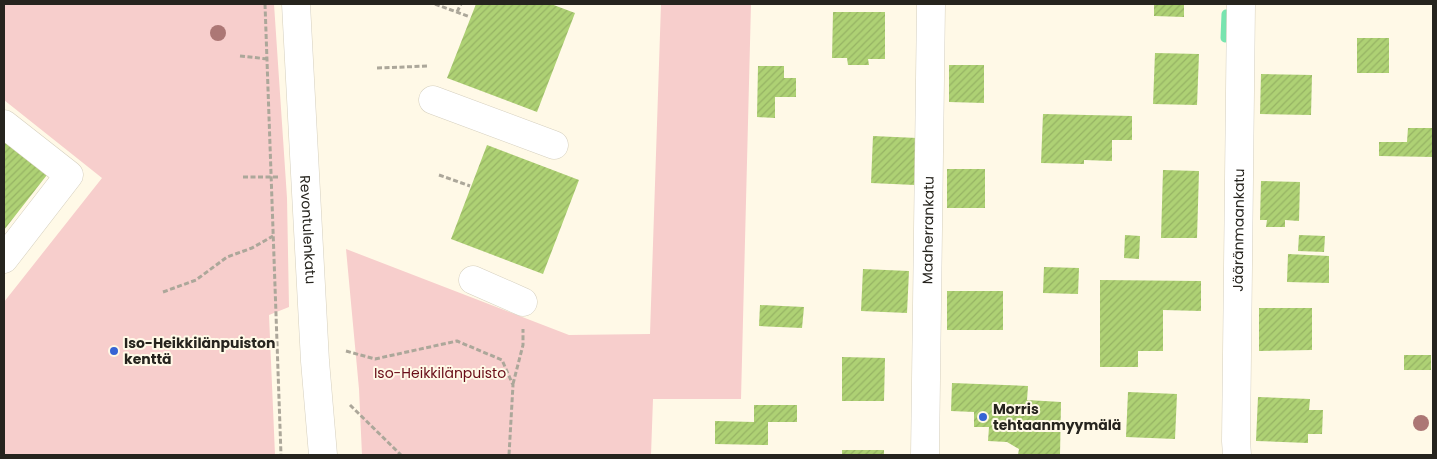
<svg xmlns="http://www.w3.org/2000/svg" width="1437" height="459" font-family="Poppins,sans-serif">
	<style>
		.park { fill: #f7cecc }
		.lines { fill: none; stroke-linecap: round; stroke-linejoin: round }
		.stream { stroke: #78e4af; stroke-width: 9 }
		.building { fill: url(#building-hatch) }
		.minor-casing { stroke: #d5cfbe; stroke-width: 29 }
		.path { stroke: #aca79a; stroke-width: 3; stroke-dasharray: 5 2.5; stroke-linecap: butt }
		.minor { stroke: #fff; stroke-width: 28 }
		.tree { fill: #ac7775 }
		.poi-dot { fill: #3664d4; stroke: #fff9e7; stroke-width: 2 }
		.labels { text-anchor: middle; dominant-baseline: central; stroke-width: 4; stroke-linejoin: round; paint-order: stroke }
		.street-label { font-size: 14px; fill: #26241e; stroke: #fff9e7 }
		.poi-label { font-size: 14px; font-weight: bold; fill: #26241e; stroke: #fff9e7; text-anchor: start }
		.park-label { font-size: 14px; fill: #690c17; stroke: #fff9e7 }
	</style>
	<defs>
		<pattern id="building-hatch" width="6" height="6" patternUnits="userSpaceOnUse" patternTransform="scale(1.25)"><rect width="6" height="6" fill="#aed174"/><path d="M-1 1l2-2M0 6l6-6M5 7l2-2" fill="none" stroke="#96b364"/></pattern>
	</defs>
	<rect width="100%" height="100%" fill="#fff9e7"/>
	<path class="park" d="M 4,4 L 274,4 L 287,198 L 289,307 L 269,315 L 275,455 L 4,455 L 4,302 L 102,178 L 4,100 Z
		M 661,4 L 751,4 L 741,399 L 653,399 L 651,455 L 362,455 L 359,389 L 346,249 L 569,335 L 650,334 Z"/>
	<g class="lines">
		<path class="stream" d="M 1225,38 L 1226,14"/>
	</g>
	<path class="building" d="M 476,4 L 551,4 L 575,13 L 537,112 L 447,78 Z
		M 1154,4 L 1184,4 L 1184,17 L 1154,16 Z
		M 833,12 L 885,12 L 885,59 L 868,59 L 869,65 L 848,65 L 847,58 L 832,58 Z
		M 1357,38 L 1389,38 L 1389,73 L 1357,73 Z
		M 1155,53 L 1199,54 L 1197,105 L 1153,104 Z
		M 949,65 L 984,65 L 984,103 L 949,102 Z
		M 758,66 L 784,66 L 784,78 L 796,78 L 796,97 L 775,97 L 775,118 L 757,117 Z
		M 1261,74 L 1312,75 L 1311,115 L 1260,114 Z
		M 1043,114 L 1132,116 L 1132,140 L 1112,140 L 1112,161 L 1084,160 L 1084,164 L 1041,163 Z
		M 1408,128 L 1433,128 L 1433,157 L 1379,156 L 1379,142 L 1407,142 Z
		M 4,134 L 50,171 L 4,230 Z
		M 873,136 L 917,138 L 915,185 L 871,183 Z
		M 487,145 L 579,180 L 543,274 L 451,239 Z
		M 947,169 L 985,169 L 985,208 L 947,208 Z
		M 1163,170 L 1199,171 L 1197,238 L 1161,238 Z
		M 1261,181 L 1300,182 L 1299,221 L 1285,220 L 1285,227 L 1266,227 L 1267,220 L 1260,220 Z
		M 1125,235 L 1140,236 L 1139,259 L 1124,258 Z
		M 1299,235 L 1325,236 L 1324,252 L 1298,251 Z
		M 1288,254 L 1329,256 L 1329,283 L 1287,282 Z
		M 1044,267 L 1079,268 L 1078,294 L 1043,293 Z
		M 863,269 L 909,271 L 907,313 L 861,311 Z
		M 1100,280 L 1201,281 L 1201,311 L 1163,310 L 1163,351 L 1138,351 L 1138,367 L 1100,367 Z
		M 947,291 L 1003,291 L 1003,330 L 947,330 Z
		M 760,305 L 804,307 L 802,328 L 759,326 Z
		M 1259,308 L 1312,308 L 1312,350 L 1259,351 Z
		M 1404,355 L 1431,355 L 1431,370 L 1404,370 Z
		M 842,357 L 885,358 L 884,401 L 842,401 Z
		M 952,383 L 1028,386 L 1027,400 L 1061,402 L 1060,455 L 1018,455 L 1019,449 L 1007,442 L 988,441 L 989,427 L 974,427 L 974,412 L 951,411 Z
		M 1128,392 L 1177,394 L 1175,439 L 1126,437 Z
		M 1258,397 L 1310,399 L 1309,410 L 1323,410 L 1322,434 L 1308,434 L 1308,443 L 1256,441 Z
		M 754,405 L 797,405 L 797,422 L 768,422 L 768,445 L 715,444 L 715,421 L 754,422 Z
		M 842,450 L 884,450 L 884,455 L 842,455 Z"/>
	<g class="lines">
		<g class="minor-casing">
			<g id="minor">
				<path id="s1" d="M 296,4 L 315,361 L 323,455"/>
				<path d="M 433,100 L 554,145"/>
				<path d="M 4,124 L 69,175 L 4,259"/>
				<path d="M 473,280 L 523,302"/>
				<path id="s2" d="M 925,455 L 931,4"/>
				<path id="s3" d="M 1237,455 L 1236,441 L 1241,4"/>
			</g>
		</g>
		<path class="path" d="M 265,4 L 281,455
			M 435,4 L 470,17
			M 457,12 L 461,4
			M 240,56 L 268,59
			M 377,68 L 429,66
			M 439,175 L 470,186
			M 243,177 L 278,177
			M 163,292 L 196,280 L 227,257 L 252,248 L 273,236
			M 346,351 L 375,359 L 457,341 L 502,360 L 513,385 L 509,455
			M 513,384 L 523,345 L 523,329
			M 350,405 L 401,455"/>
		<use href="#minor" class="minor"/>
	</g>
	<g class="tree">
		<circle cx="218" cy="33" r="8"/>
		<circle cx="1421" cy="423" r="8"/>
	</g>
	<g class="poi-dot">
		<circle cx="114" cy="351" r="5"/>
		<circle cx="983" cy="417" r="5"/>
	</g>
	<g class="labels">
		<g class="street-label">
			<text stroke="none"><textPath href="#s1" startOffset="226">Revontulenkatu</textPath></text>
			<text stroke="none"><textPath href="#s2" startOffset="225">Maaherrankatu</textPath></text>
			<text stroke="none"><textPath href="#s3" startOffset="225">Jääränmaankatu</textPath></text>
		</g>
		<g class="poi-label">
			<text x="124" y="343">Iso-Heikkilänpuiston<tspan x="124" dy="16">kenttä</tspan></text>
			<text x="993" y="409">Morris<tspan x="993" dy="16">tehtaanmyymälä</tspan></text>
		</g>
		<g class="park-label">
			<text x="440" y="373">Iso-Heikkilänpuisto</text>
		</g>
	</g>
	<rect width="1437" height="459" fill="none" stroke="#26241e" stroke-width="10"/>
</svg>
